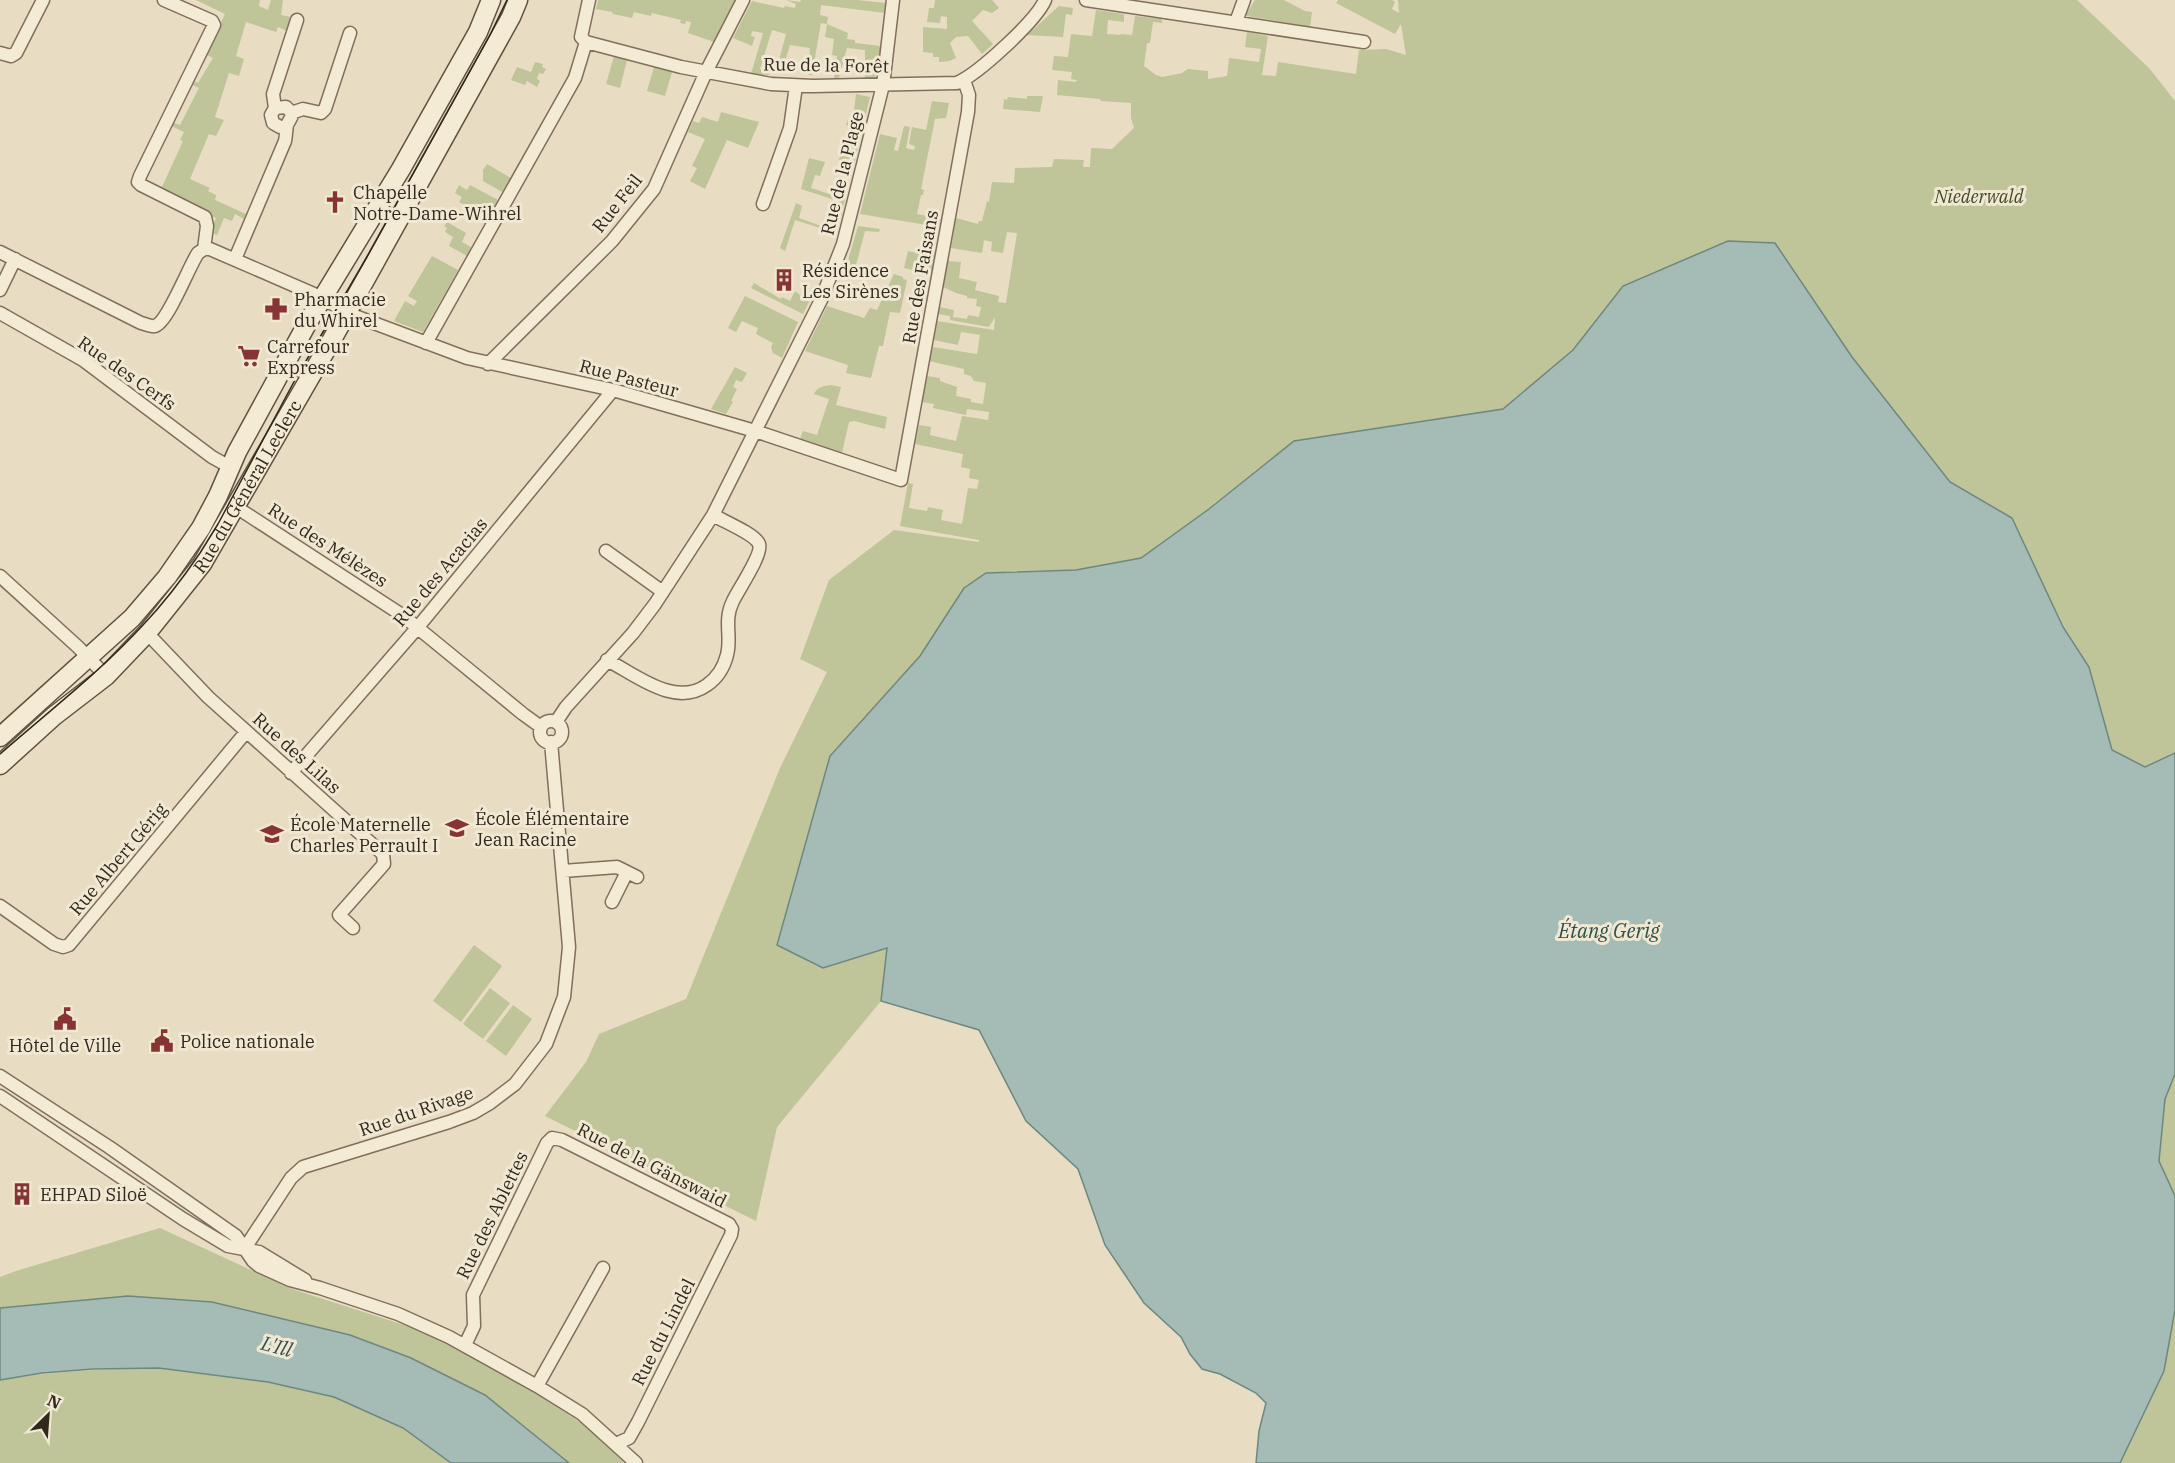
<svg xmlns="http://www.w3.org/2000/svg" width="2175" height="1463" font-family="'IBM Plex Serif',serif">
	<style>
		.green { fill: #bfc499 }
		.water { fill: #a5bbb5; stroke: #6d8881; stroke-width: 1.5 }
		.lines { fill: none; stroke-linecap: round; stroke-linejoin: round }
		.street-casing { stroke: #806f5c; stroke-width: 15 }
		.secondary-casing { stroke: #61513f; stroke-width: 21 }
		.street { stroke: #f4ebd5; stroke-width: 12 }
		.secondary { stroke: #f4ebd5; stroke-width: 18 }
		.tram { stroke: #31281e; stroke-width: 1.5 }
		.labels { text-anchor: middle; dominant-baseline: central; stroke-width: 6; stroke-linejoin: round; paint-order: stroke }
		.street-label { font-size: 18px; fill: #31281e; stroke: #f0e8d2 }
		.poi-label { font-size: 18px; fill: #31281e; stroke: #f0e8d2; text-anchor: start }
		.park-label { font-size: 18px; font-style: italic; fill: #424b27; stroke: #f0e8d2 }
		.water-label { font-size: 20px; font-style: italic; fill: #2f4f4e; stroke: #f0e8d2 }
	</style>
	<rect width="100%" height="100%" fill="#e8ddc3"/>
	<path class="green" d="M 196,0 L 260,0 L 259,6 L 268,10 L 271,0 L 283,0 L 281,15 L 291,17 L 287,31 L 278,27 L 276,32 L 246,22 L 236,56 L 244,59 L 239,76 L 229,73 L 215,117 L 224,120 L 216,136 L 209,134 L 190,179 L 210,188 L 208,191 L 216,195 L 215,200 L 246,214 L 244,219 L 235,214 L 232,221 L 224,218 L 217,235 L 210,232 L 216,218 L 151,186 L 152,183 L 162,187 L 183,141 L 180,140 L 184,132 L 167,124 L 169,121 L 180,125 L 199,88 L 190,84 L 192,80 L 198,83 L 213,58 L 205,54 L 225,14 Z
		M 598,0 L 735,0 L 714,42 L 688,33 L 691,22 L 686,21 L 685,24 L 680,23 L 681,20 L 652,13 L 651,16 L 634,12 L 632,18 L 613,14 L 612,12 L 596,9 Z
		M 786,0 L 800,2 L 801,0 L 857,0 L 886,3 L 885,13 L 821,5 L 820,15 L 828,17 L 827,24 L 848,33 L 847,39 L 855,40 L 855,43 L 881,46 L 877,74 L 874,78 L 865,78 L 865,50 L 847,48 L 839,78 L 834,78 L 837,56 L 832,55 L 834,39 L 825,37 L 827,24 L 821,23 L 812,75 L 808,75 L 810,48 L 790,45 L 785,61 L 779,60 L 786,34 L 772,30 L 760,69 L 770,72 L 769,75 L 751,74 L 763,33 L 752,31 L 751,36 L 755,37 L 752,46 L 733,38 L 752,1 L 784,8 L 785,6 L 795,8 L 796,4 Z
		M 935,0 L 992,0 L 999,8 L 992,13 L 983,10 L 972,21 L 993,44 L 982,54 L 968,36 L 956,37 L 950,43 L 956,58 L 949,61 L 939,62 L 939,57 L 933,57 L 933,53 L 923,52 L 923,27 L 947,29 L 947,17 L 941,16 L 940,23 L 927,22 L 929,8 L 934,8 Z
		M 1255,0 L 1284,0 L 1305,11 L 1312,12 L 1310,27 L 1247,16 L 1246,14 Z
		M 1338,0 L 1392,0 L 1395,2 L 1392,9 L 1399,13 L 1398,0 L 2077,0 L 2149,68 L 2175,101 L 2175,753 L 2145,767 L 2112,750 L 2089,667 L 2063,627 L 2012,518 L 1950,482 L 1852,357 L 1623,286 L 1573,350 L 1503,409 L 1294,441 L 1209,509 L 1141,558 L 1076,570 L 1008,571 L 964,588 L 920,656 L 830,756 L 823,968 L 888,948 L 881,1001 L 777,1127 L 756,1221 L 545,1116 L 586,1062 L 599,1034 L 686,999 L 780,768 L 827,672 L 800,659 L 829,580 L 894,530 L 979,542 L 979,540 L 900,526 L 908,483 L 913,484 L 909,508 L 927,511 L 928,507 L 943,510 L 941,520 L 962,524 L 968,488 L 977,489 L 979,480 L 969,478 L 970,469 L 961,467 L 963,454 L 915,444 L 919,425 L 931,427 L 930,435 L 956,441 L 962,416 L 988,420 L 989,412 L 967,409 L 966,415 L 933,408 L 934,404 L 922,402 L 927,376 L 940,378 L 940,381 L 957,387 L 956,396 L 971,399 L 971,402 L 983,404 L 986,383 L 974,381 L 971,376 L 964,374 L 964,369 L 929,361 L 933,347 L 977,354 L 980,335 L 961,332 L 958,345 L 934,340 L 937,321 L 994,330 L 995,317 L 989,327 L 950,320 L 950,316 L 938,314 L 940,307 L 954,310 L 953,317 L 967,319 L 968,315 L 979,317 L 981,307 L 976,306 L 977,299 L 967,298 L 967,296 L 956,293 L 943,287 L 948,261 L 961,262 L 959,278 L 977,282 L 975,290 L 999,296 L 998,302 L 1006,303 L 1017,233 L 1007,232 L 1003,253 L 991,251 L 992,242 L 984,240 L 982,253 L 951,248 L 956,218 L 978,224 L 979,221 L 982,221 L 987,201 L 989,202 L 992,182 L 1014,183 L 1015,168 L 1052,167 L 1054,159 L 1084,160 L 1083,167 L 1090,167 L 1091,148 L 1112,149 L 1134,128 L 1131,118 L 1131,103 L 1101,101 L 1100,99 L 1057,95 L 1058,80 L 1076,82 L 1077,80 L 1071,79 L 1072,72 L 1052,70 L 1054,56 L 1068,57 L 1071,34 L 1092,36 L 1096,10 L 1124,14 L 1124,22 L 1108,20 L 1107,34 L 1120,35 L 1121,34 L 1132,35 L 1135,16 L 1162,19 L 1162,23 L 1153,22 L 1150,43 L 1147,43 L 1144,66 L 1156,75 L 1162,77 L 1182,73 L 1188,69 L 1208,71 L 1208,79 L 1227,76 L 1229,58 L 1259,62 L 1261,49 L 1245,47 L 1247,32 L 1268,36 L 1262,75 L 1276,76 L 1278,62 L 1356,74 L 1359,50 L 1386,49 L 1406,55 L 1401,24 L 1395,34 L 1336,3 Z
		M 1059,6 L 1073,8 L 1072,15 L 1066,14 L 1063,37 L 1027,35 Z
		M 614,56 L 627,60 L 620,88 L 606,84 Z
		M 535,62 L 543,64 L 542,67 L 546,69 L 543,74 L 539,73 L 537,79 L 540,81 L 537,87 L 527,81 L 525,85 L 511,80 L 517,67 L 531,72 Z
		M 654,67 L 672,72 L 665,96 L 647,91 Z
		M 856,94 L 870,97 L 854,164 L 839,160 L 850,126 L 846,125 L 848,119 L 858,121 L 861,112 L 854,111 Z
		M 1027,96 L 1043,96 L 1040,112 L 1003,109 L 1004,99 L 1007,100 L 1008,97 L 1027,99 Z
		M 932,101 L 949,103 L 946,118 L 935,119 L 921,189 L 924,190 L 923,195 L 921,195 L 917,214 L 941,219 L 939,227 L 860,214 L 880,134 L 897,138 L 894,150 L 898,151 L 904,126 L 910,127 L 906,148 L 914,150 L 915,146 L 909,144 L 912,127 L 926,130 Z
		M 721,112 L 759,122 L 748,148 L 727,140 L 705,189 L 690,181 L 697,168 L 692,166 L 705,139 L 688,132 L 693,121 L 699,123 L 702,117 L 718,122 Z
		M 809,158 L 825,162 L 820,176 L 815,175 L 811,188 L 845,199 L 840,220 L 831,217 L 838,201 L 801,189 Z
		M 487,164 L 511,178 L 502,192 L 483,181 L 483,170 Z
		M 459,185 L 467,190 L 470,185 L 498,200 L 485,224 L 466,214 L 469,208 L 459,202 L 462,197 L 455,193 Z
		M 796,203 L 802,206 L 799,218 L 827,228 L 829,224 L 838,227 L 836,233 L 795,220 L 785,251 L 780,248 Z
		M 447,222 L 466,233 L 462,242 L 471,247 L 467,256 L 449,246 L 453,237 L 445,232 L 447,228 L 444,226 Z
		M 858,226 L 880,229 L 879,232 L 865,231 L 856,265 L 876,270 L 873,277 L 847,264 Z
		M 929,250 L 935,251 L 931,274 L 904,268 L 908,251 L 928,256 Z
		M 432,256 L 458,270 L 423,332 L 394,321 L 405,301 L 414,306 L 417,301 L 408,296 Z
		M 894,274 L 903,277 L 903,279 L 907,280 L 900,313 L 890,312 L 883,346 L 879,346 L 871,378 L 846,373 L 848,365 L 805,351 L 827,306 L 864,318 L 870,308 L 877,310 Z
		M 754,283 L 781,299 L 782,297 L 790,301 L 795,291 L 809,302 L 803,314 L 751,288 Z
		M 745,296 L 798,322 L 782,358 L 773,353 L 771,347 L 773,343 L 756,334 L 758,328 L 742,321 L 736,332 L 728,328 Z
		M 735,367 L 747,373 L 742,382 L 736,380 L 733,387 L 737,389 L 731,401 L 733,402 L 726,414 L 711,409 Z
		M 831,385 L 841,387 L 836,405 L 887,417 L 885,429 L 854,421 L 849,422 L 842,453 L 800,439 L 803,431 L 817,435 L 829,399 L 814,394 C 817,387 824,386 831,385 Z
		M 474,945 L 502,966 L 461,1022 L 433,1001 Z
		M 490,988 L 510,1003 L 483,1039 L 463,1024 Z
		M 513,1005 L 532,1019 L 506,1056 L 486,1041 Z
		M 2175,1074 L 2175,1196 L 2159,1161 L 2165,1098 Z
		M 160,1228 L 292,1289 L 429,1333 L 515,1380 L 586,1426 L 624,1463 L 569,1463 L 485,1395 L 411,1358 L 350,1335 L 212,1302 L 128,1296 L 0,1308 L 0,1277 L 16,1271 Z
		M 2175,1310 L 2175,1463 L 2120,1463 L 2164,1371 Z
		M 159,1368 L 268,1382 L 334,1397 L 403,1428 L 451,1463 L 0,1463 L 0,1380 C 53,1371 105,1369 159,1368 Z"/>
	<path class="water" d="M 1728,241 L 1775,243 L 1852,357 L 1950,482 L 2012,518 L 2063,627 L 2089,667 L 2112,750 L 2145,767 L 2175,753 L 2175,1074 L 2165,1099 L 2159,1161 L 2175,1196 L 2175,1310 L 2164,1371 L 2120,1463 L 1256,1463 L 1259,1431 L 1266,1403 L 1256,1393 L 1220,1374 L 1202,1369 L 1190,1354 L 1181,1337 L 1144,1303 L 1105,1245 L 1078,1169 L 1026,1121 L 979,1030 L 881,1001 L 887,948 L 823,968 L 777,945 L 830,756 L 920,656 L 964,588 L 986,573 L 1076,570 L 1141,558 L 1209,509 L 1294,441 L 1503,409 L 1573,350 L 1623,286 Z
		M 128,1296 L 212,1302 L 350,1335 L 411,1358 L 485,1395 L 569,1463 L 451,1463 L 403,1428 L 334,1397 L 268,1382 L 159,1368 L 93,1369 L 42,1373 L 0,1380 L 0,1308 Z"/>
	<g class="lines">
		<g class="street-casing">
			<path id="street" d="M 164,0 L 212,21 L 214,25 L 140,176 L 138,182 L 141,185 L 205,217 L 207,226 L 204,249
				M 589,0 L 581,37 L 586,42 L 681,67 L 771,84 L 813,86 L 957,83 C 978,74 1036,21 1045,0
				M 1086,0 L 1364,42
				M 1236,22 L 1244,0
				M 0,53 L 11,56 L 16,53 L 43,0
				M 275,108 L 273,94 L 297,20
				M 291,113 L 303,109 L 321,113 L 325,109 L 350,33
				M 763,204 L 790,128 L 796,86
				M 0,252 L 141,323 C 145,324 151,327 155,326 C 168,322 189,266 198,253 L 204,249 L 210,249 L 323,298 L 347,313 L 467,358 L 613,390 L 755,431 L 901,480 L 968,112 L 969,95 L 964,80
				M 235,259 L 285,141 C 286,137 286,130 287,125 C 291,116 296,116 286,107 L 275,108 L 271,115 L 273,123 L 280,127 L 287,125
				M 0,290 L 15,259
				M 0,313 L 83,360 L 212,457 L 230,467
				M 426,343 L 575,78 L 586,42
				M 488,364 L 612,241 L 654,189 L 706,72 L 743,0
				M 236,507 L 402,615 L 523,714 L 541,727
				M 606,551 L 663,592
				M 0,576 L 78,647 L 106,676
				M 147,633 L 208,697 L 383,854 L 384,864 L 339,915 L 353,928
				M 607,660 C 636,675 675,708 707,685 C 717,678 724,667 727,655 C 732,636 723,621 733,601 C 738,590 763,554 759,544 C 755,534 723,521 713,515
				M540 732a11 11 0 1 1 22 0a11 11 0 1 1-22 0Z
				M 556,722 L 566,707 L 633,633 L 655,604 L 713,515 L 821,300 L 843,244 L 883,85 L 893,0
				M 291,773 L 418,627 L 613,390
				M 563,871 L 617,867 L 637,877
				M 612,902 L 627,872
				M 0,906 L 54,944 L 63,947 L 69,945 L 246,732
				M 0,1076 L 109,1147 L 236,1236 L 253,1261 L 259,1266 L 290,1280 L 320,1288 L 398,1314 L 449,1337 L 537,1386 L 582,1414 L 636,1463
				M 0,1096 L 183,1219 L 228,1246 L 259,1252 L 305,1280
				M 245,1248 L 291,1178 L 303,1167 L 449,1122 L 473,1113 L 490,1103 L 515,1084 L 546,1044 L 564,997 L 569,947 L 551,742
				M 465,1345 L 474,1326 L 473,1295 L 547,1143 L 552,1138 L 562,1140 L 729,1224 L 732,1229 L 731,1235 L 638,1422 L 629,1438 L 616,1444
				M 537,1386 L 603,1268"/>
		</g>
		<g class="secondary-casing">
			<g id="secondary">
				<path d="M 0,737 L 132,618 L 167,577 L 201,528 L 218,496 L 237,452 L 308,322 L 401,169 L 478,32 L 491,0"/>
				<path id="s1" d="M 0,765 L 54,716 L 106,676 L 147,633 L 202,564 L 334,336 L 511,17 L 518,0"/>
			</g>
		</g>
		<use href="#street" class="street"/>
		<use href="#secondary" class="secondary"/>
		<path class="tram" d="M 0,754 C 48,712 100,672 143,625 C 164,603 183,578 200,553 L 218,524 L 296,378 L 367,257 L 490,35 L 507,0"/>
	</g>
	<defs>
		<g id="church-bare" transform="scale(1.8)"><path d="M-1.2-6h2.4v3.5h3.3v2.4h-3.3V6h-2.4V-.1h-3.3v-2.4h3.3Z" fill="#873434" stroke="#f0e8d2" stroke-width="2.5" paint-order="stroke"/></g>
		<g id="building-bare" transform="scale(1.8)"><path d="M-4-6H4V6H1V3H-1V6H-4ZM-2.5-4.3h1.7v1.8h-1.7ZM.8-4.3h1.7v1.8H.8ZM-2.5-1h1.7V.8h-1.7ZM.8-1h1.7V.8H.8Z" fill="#873434" stroke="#f0e8d2" stroke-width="2.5" paint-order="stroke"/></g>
		<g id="pharmacy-bare" transform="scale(1.8)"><path d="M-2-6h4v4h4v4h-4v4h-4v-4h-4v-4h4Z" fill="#873434" stroke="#f0e8d2" stroke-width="2.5" paint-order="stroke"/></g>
		<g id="supermarket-bare" transform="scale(1.8)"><path d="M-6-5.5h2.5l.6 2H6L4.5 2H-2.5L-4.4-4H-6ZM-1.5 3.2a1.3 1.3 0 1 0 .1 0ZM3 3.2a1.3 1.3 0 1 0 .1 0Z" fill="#873434" stroke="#f0e8d2" stroke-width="2.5" paint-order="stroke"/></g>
		<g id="school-bare" transform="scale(1.8)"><path d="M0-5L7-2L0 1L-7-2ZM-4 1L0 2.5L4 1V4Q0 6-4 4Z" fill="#873434" stroke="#f0e8d2" stroke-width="2.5" paint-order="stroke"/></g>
		<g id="civic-bare" transform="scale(1.8)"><path d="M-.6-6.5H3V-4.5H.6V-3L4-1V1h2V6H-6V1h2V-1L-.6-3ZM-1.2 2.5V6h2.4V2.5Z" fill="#873434" stroke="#f0e8d2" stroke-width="2.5" paint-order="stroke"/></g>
	</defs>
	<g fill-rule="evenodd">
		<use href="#church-bare" x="335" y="202"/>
		<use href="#building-bare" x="784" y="280"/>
		<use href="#pharmacy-bare" x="276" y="309"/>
		<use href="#supermarket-bare" x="249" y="356"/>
		<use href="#school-bare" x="457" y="828"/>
		<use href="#school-bare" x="272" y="834"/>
		<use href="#civic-bare" x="65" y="1019"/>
		<use href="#civic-bare" x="162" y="1041"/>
		<use href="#building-bare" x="22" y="1194"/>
	</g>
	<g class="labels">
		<g class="street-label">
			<text transform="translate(826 65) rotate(1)">Rue de la Forêt</text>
			<text transform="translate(842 173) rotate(-76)">Rue de la Plage</text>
			<text transform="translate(617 203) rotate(-52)">Rue Feil</text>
			<text transform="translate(920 277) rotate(-80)">Rue des Faisans</text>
			<text transform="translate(127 373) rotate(35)">Rue des Cerfs</text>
			<text transform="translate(629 378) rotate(15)">Rue Pasteur</text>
			<text stroke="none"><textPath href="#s1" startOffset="376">Rue du Général Leclerc</textPath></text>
			<text transform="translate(328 545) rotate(33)">Rue des Mélèzes</text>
			<text transform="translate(440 572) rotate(-50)">Rue des Acacias</text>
			<text transform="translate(297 753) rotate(42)">Rue des Lilas</text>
			<text transform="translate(118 859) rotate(-50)">Rue Albert Gérig</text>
			<text transform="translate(416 1111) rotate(-19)">Rue du Rivage</text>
			<text transform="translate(652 1165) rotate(27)">Rue de la Gänswaid</text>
			<text transform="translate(492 1215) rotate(-64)">Rue des Ablettes</text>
			<text transform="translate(663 1332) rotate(-63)">Rue du Lindel</text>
		</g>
		<g class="poi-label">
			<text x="353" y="192">Chapelle<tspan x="353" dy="21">Notre-Dame-Wihrel</tspan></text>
			<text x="802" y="270">Résidence<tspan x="802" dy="21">Les Sirènes</tspan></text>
			<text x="294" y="299">Pharmacie<tspan x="294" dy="21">du Whirel</tspan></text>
			<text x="267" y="346">Carrefour<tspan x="267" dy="21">Express</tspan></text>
			<text x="475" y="818">École Élémentaire<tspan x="475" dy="21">Jean Racine</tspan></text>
			<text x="290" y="824">École Maternelle<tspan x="290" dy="21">Charles Perrault I</tspan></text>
			<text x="180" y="1041">Police nationale</text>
			<text x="65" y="1045" text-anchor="middle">Hôtel de Ville</text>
			<text x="40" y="1194">EHPAD Siloë</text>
		</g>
		<g class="park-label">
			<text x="1979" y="196">Niederwald</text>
		</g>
		<g class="water-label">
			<text x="1609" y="930">Étang Gerig</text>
			<text transform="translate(277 1346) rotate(15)">L'Ill</text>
		</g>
	</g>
	<g transform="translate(48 1415) rotate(25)" stroke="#f0e8d2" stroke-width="4.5" paint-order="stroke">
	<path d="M0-4.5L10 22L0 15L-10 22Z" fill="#31281e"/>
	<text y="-9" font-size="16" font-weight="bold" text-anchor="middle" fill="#31281e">N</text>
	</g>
</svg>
